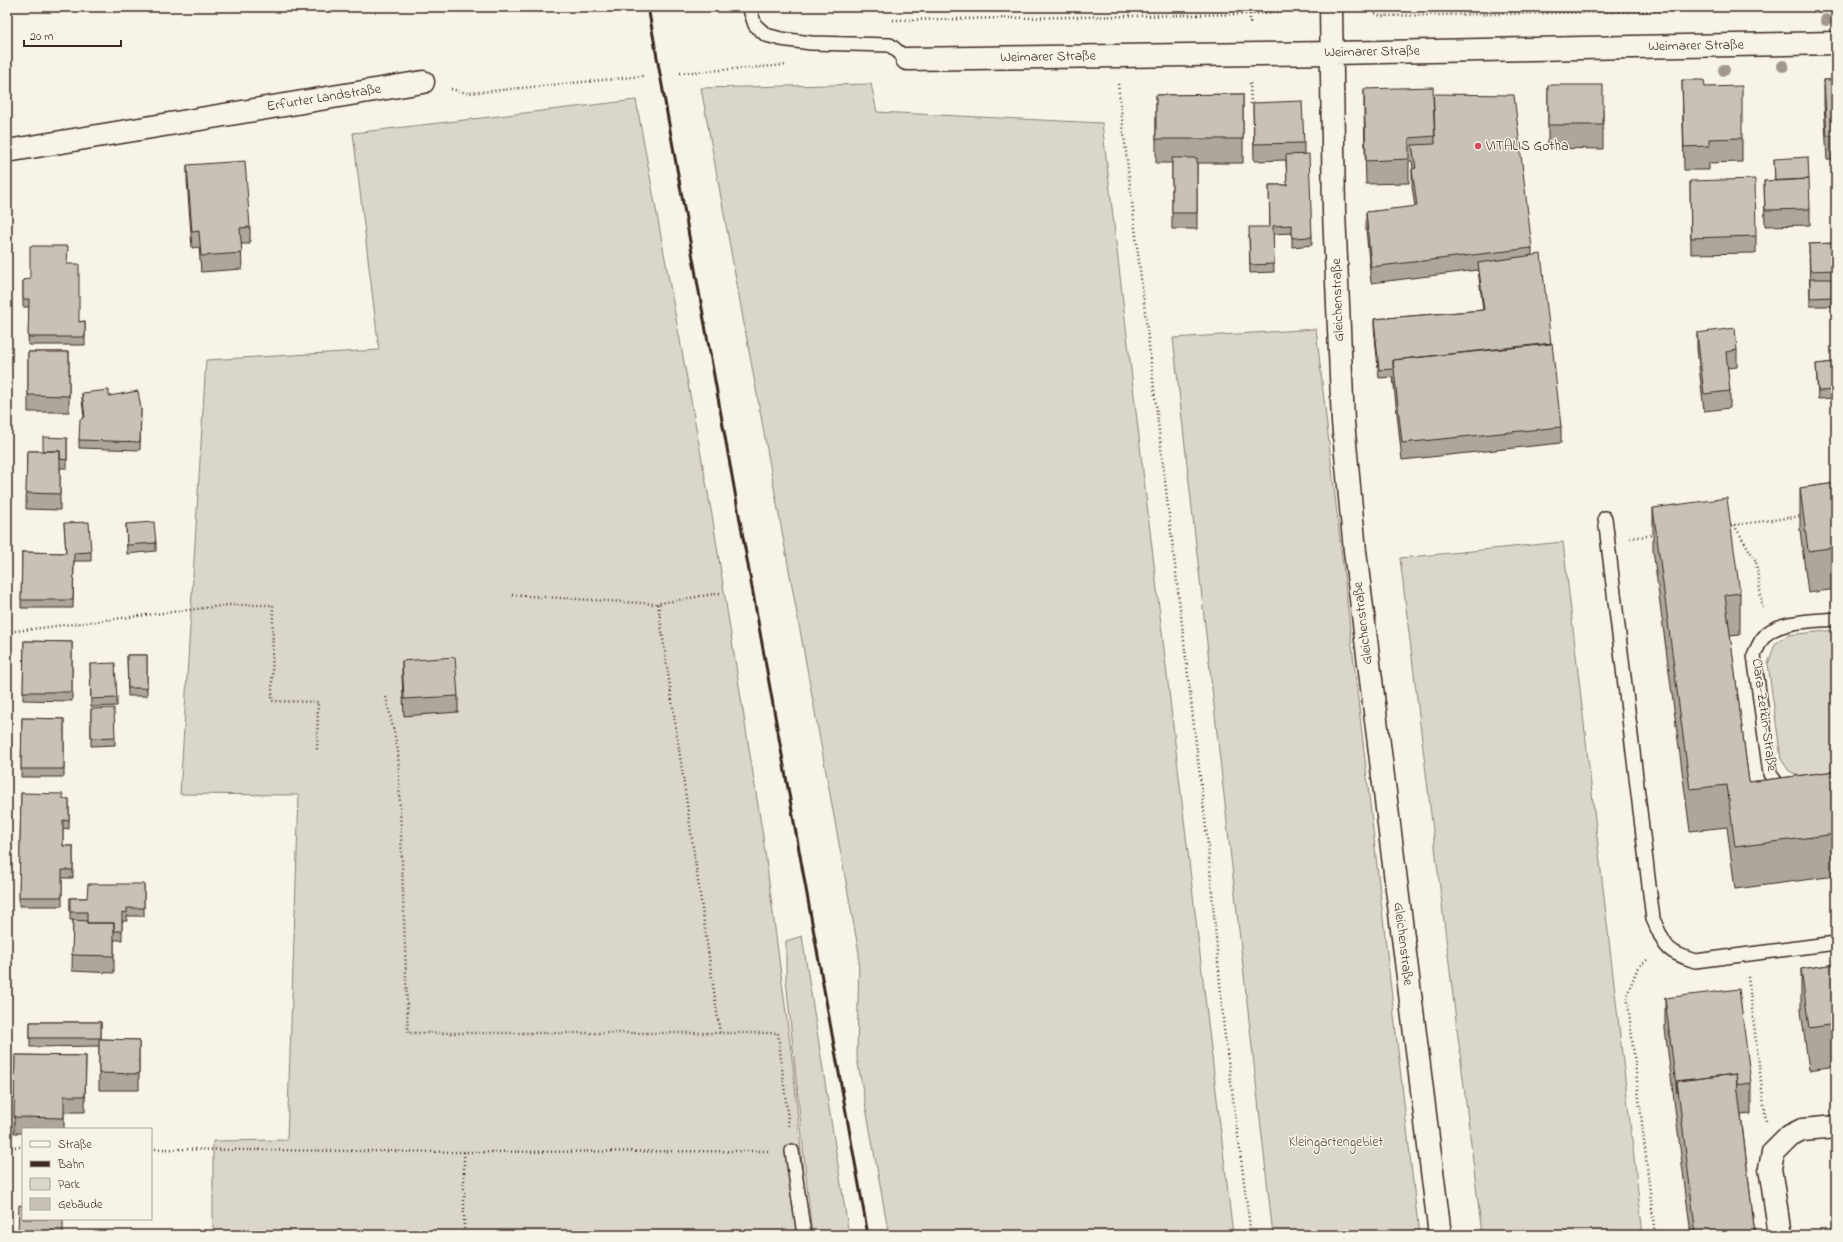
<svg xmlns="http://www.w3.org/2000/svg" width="1843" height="1242" font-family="'Indie Flower',sans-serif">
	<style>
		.green { fill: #dbd6cb; stroke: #8b8074 }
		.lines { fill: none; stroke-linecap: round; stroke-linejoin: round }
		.service-casing { stroke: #3b2a1e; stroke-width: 16 }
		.minor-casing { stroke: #3b2a1e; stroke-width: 25 }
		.tertiary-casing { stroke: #3b2a1e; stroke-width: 25 }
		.path { stroke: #3b2a1e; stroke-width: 2.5; stroke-dasharray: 1 3; stroke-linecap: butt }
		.service { stroke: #f7f3e8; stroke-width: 13 }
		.minor { stroke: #f7f3e8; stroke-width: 22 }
		.tertiary { stroke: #f7f3e8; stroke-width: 22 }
		.rail { stroke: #3b2a1e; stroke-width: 3 }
		.tree { fill: #a1978c }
		.wall { fill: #aca69d; stroke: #3b2a1e }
		.building { fill: #c8c1b6; stroke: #3b2a1e }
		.poi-dot { fill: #d1495b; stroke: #f7f3e8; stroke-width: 1.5 }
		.labels { text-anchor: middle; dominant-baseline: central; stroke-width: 3; stroke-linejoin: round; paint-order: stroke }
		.street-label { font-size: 14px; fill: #3b2a1e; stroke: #f7f3e8 }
		.poi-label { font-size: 14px; fill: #3b2a1e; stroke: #f7f3e8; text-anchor: start }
		.park-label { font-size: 14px; fill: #5b4c41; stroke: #f7f3e8 }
	</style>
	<rect width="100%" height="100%" fill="#f7f3e8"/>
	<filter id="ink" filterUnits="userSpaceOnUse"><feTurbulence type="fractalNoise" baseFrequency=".025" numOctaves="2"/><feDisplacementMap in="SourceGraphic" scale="8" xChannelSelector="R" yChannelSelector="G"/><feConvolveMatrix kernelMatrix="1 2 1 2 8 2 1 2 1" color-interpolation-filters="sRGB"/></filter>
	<g filter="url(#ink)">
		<path class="green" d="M 871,84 L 877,112 L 1102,123 L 1233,1235 L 889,1235 L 857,1058 L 859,953 L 701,88 Z
			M 636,100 L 712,515 L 763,837 L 793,1066 L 809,1235 L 213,1235 L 213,1141 L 287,1140 L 299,795 L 180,794 L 206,360 L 379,350 L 353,133 Z
			M 1316,329 L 1419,1235 L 1273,1235 L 1173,338 Z
			M 1563,542 L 1643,1235 L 1482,1235 L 1400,558 Z
			M 1836,630 L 1836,773 L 1801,777 L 1789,771 L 1781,759 L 1768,664 L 1775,644 L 1788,635 Z
			M 802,936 L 849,1235 L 812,1235 L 786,979 L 786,941 Z"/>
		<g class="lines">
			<g class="service-casing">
				<path id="service" d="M 749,7 L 755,25 L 766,35 L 781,39 L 811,43 L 890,45 L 907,59
					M 1605,518 L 1653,919 C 1666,947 1664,951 1695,961 L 1836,943
					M 1787,789 L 1778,785 L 1770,774 L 1754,655 C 1757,649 1759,643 1763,638 C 1775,620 1816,621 1836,619
					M 792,1151 L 804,1235"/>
			</g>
			<g class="minor-casing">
				<path id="minor" d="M 907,59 L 1332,53
					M 7,151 L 423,82
					M 1780,1235 L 1770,1168 L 1773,1153 L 1790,1136 L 1802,1130 L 1836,1127"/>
			</g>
			<g class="tertiary-casing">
				<path id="tertiary" d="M 1331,7 L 1334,212 L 1343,422 L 1355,551 L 1440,1235
					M 1332,53 L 1836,43"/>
			</g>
			<path class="path" d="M 1365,7 L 1380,16 L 1836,8
				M 1250,14 L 1250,26
				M 893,20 L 1250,14 L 1290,11 L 1297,7
				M 680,73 L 787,65
				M 1250,83 L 1251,105 L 1255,105
				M 1118,84 L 1207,836 L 1224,1029 L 1251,1235
				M 451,89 L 467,93 L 481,92 L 643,76
				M 1734,525 L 1756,561 L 1762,605 L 1763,607
				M 1727,526 L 1802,516
				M 1630,538 L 1655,535
				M 512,595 L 655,604 L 720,593
				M 658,604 L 720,1033
				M 7,632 L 229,605 L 273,605 L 272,701 L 318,702 L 317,752
				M 386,697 L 398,750 L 408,1033 L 778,1033 L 789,1128
				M 1647,960 L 1638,967 L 1627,995 L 1655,1235
				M 1748,977 L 1766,1121
				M 7,1147 L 23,1147
				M 151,1149 L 464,1152 L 768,1151
				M 464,1152 L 464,1235"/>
			<use href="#service" class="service"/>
			<use href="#minor" class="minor"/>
			<use href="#tertiary" class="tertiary"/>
			<path class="rail" d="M 648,7 L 868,1235"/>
		</g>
		<g class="tree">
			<circle cx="1826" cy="20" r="6"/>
			<circle cx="1783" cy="66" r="6"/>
			<circle cx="1724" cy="70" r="6"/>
		</g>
		<path class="wall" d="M 1682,80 L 1705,87 L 1742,138 L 1742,162 L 1709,163 L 1709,170 L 1684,170 Z
			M 1824,80 L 1836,80 L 1836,160 L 1827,160 L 1824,104 Z
			M 1548,85 L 1603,109 L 1603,149 L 1548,148 Z
			M 1364,89 L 1433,94 L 1532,248 L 1532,255 L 1561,427 L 1561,443 L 1402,460 L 1393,377 L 1379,378 L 1374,327 L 1374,319 L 1483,310 L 1478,270 L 1371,283 L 1366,229 L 1366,212 L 1415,207 L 1412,186 L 1412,169 L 1413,169 L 1412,161 L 1409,161 L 1409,183 L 1366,184 L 1364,112 Z
			M 1243,94 L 1243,163 L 1197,163 L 1197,229 L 1172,229 L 1172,163 L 1156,163 L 1156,95 Z
			M 1253,103 L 1304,143 L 1304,154 L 1312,237 L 1312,245 L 1292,247 L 1292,233 L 1273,234 L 1274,272 L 1250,273 L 1249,235 L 1270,227 L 1269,185 L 1287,185 L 1286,160 L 1254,161 Z
			M 1774,159 L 1810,209 L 1810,225 L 1765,226 L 1764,181 L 1775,181 Z
			M 187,165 L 250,227 L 250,244 L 241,244 L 242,269 L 201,272 L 199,247 L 192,248 L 187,181 Z
			M 1690,181 L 1756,236 L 1756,253 L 1691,254 Z
			M 1836,243 L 1836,286 L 1832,286 L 1832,306 L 1810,306 L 1809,244 Z
			M 67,264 L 79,322 L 85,321 L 85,345 L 28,345 L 29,307 L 23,307 L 23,280 L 30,279 Z
			M 1697,333 L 1737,350 L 1737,367 L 1727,368 L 1730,391 L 1730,408 L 1704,411 L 1697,349 Z
			M 28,352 L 69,352 L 69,412 L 28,412 Z
			M 1836,362 L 1836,398 L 1818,399 L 1816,364 Z
			M 82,393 L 109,396 L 141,409 L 140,450 L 79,448 L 79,440 L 84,417 L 82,401 Z
			M 67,438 L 67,468 L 60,468 L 60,510 L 26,509 L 27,451 L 43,451 Z
			M 1836,483 L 1836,589 L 1808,593 L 1800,530 L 1800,488 Z
			M 1653,508 L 1740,593 L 1740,635 L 1730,636 L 1749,782 L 1836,771 L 1836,876 L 1735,889 L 1727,827 L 1690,831 L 1653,550 Z
			M 64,523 L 91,552 L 91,561 L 74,561 L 73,608 L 21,608 L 22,552 L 66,553 Z
			M 126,524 L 156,543 L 156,551 L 127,554 Z
			M 24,641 L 72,642 L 72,701 L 23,700 Z
			M 127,655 L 147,655 L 147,696 L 128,696 Z
			M 402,661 L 458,696 L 458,712 L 404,716 L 402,677 Z
			M 90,664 L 117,698 L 117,706 L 91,707 Z
			M 91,709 L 115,737 L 115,745 L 91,746 Z
			M 22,718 L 64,719 L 64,777 L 21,777 Z
			M 21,793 L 63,799 L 69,799 L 69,829 L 63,828 L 63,846 L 73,846 L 73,878 L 62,878 L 62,906 L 19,906 Z
			M 144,884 L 144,916 L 127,916 L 127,921 L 122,921 L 122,940 L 114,940 L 114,973 L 72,971 L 73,920 L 70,920 L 70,898 L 87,898 Z
			M 1836,964 L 1836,1066 L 1809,1070 L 1801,1011 L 1801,969 Z
			M 1665,998 L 1751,1083 L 1751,1114 L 1741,1115 L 1755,1235 L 1691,1235 L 1665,1029 Z
			M 30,1022 L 101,1022 L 101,1039 L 139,1040 L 139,1090 L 99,1090 L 99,1046 L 30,1047 Z
			M 15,1055 L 86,1056 L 85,1112 L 64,1112 L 64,1129 L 23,1129 L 23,1133 L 14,1133 Z"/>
		<path class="building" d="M 1682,80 L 1704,80 L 1705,87 L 1742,86 L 1742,138 L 1709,139 L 1709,146 L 1684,147 Z
			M 1824,80 L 1836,80 L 1836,136 L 1827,136 Z
			M 1548,85 L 1603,85 L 1603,125 L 1548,125 Z
			M 1433,87 L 1435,136 L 1409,138 L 1409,159 L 1366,161 L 1364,89 Z
			M 1243,94 L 1243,139 L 1156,139 L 1156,95 Z
			M 1433,94 L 1514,95 L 1532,248 L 1371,267 L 1366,212 L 1417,206 L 1412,169 L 1416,168 L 1412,145 L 1435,144 Z
			M 1302,101 L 1304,143 L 1254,144 L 1253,103 Z
			M 1309,154 L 1312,237 L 1292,238 L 1292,225 L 1273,226 L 1274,264 L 1250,265 L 1249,227 L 1270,227 L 1269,185 L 1287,185 L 1286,155 Z
			M 1808,157 L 1809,179 L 1775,181 L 1774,159 Z
			M 1172,158 L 1197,158 L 1197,213 L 1172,213 Z
			M 245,161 L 250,227 L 240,228 L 242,253 L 201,256 L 199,231 L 192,232 L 187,165 Z
			M 1755,179 L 1756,236 L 1691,238 L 1690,181 Z
			M 1809,179 L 1810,209 L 1765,210 L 1764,181 Z
			M 1836,243 L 1836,270 L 1810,271 L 1809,244 Z
			M 30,246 L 68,246 L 67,264 L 79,264 L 79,322 L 85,321 L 85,337 L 28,337 L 29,299 L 23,299 L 23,280 L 30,279 Z
			M 1541,254 L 1551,344 L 1393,360 L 1393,369 L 1379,370 L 1374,319 L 1484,310 L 1478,263 Z
			M 1810,279 L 1832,279 L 1832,297 L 1810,298 Z
			M 1735,328 L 1737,350 L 1726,352 L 1730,391 L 1704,394 L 1697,333 Z
			M 1552,343 L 1561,427 L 1402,443 L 1393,360 Z
			M 28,352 L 69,352 L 69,396 L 28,395 Z
			M 1836,362 L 1836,390 L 1818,391 L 1816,364 Z
			M 109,390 L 109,396 L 138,391 L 141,409 L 140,442 L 79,440 L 80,419 L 85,417 L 82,393 Z
			M 43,437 L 67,438 L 67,460 L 60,459 L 60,451 L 43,451 Z
			M 27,451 L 60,451 L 60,494 L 26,493 Z
			M 1836,483 L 1836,547 L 1808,551 L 1800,488 Z
			M 1727,498 L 1740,593 L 1725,595 L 1749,782 L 1836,771 L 1836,834 L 1735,847 L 1727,785 L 1690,789 L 1653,508 Z
			M 89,522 L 91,552 L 74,553 L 73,600 L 21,600 L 22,552 L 66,553 L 64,523 Z
			M 154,522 L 156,543 L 127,545 L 126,524 Z
			M 24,641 L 72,642 L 72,692 L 23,692 Z
			M 127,655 L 147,655 L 147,688 L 128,688 Z
			M 455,657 L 458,696 L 404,699 L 402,661 Z
			M 115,663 L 117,698 L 91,699 L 90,664 Z
			M 114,708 L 115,737 L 91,738 L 91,709 Z
			M 22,718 L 64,719 L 64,769 L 21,769 Z
			M 21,793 L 63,794 L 63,799 L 69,799 L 69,821 L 63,820 L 63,846 L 73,846 L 73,870 L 62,870 L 62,897 L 19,897 Z
			M 88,884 L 144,884 L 144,908 L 127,908 L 127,913 L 122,912 L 122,931 L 114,931 L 114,923 L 87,923 L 87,912 L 70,912 L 70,898 L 87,898 Z
			M 73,920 L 87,921 L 87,923 L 114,923 L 114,956 L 72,955 Z
			M 1836,964 L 1836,1024 L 1809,1028 L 1801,969 Z
			M 1739,989 L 1751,1083 L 1737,1085 L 1736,1074 L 1677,1081 L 1677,1093 L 1665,998 Z
			M 30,1022 L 101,1022 L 101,1038 L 30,1038 Z
			M 99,1039 L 139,1040 L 139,1074 L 99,1073 Z
			M 15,1055 L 86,1056 L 85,1096 L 64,1096 L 64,1118 L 14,1117 Z
			M 1736,1074 L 1755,1235 L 1696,1235 L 1677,1081 Z
			M 19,1205 L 23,1206 L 23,1219 L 63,1219 L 63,1235 L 18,1235 Z"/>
	</g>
	<circle class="poi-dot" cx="1478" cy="146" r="4"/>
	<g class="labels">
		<g class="street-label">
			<text transform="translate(1696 46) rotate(-1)">Weimarer Straße</text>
			<text transform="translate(1372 52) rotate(-1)">Weimarer Straße</text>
			<text transform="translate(1048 57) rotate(-1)">Weimarer Straße</text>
			<text transform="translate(324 98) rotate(-9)">Erfurter Landstraße</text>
			<text transform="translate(1338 300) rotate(-92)">Gleichenstraße</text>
			<text transform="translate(1363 623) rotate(-97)">Gleichenstraße</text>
			<text transform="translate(1764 715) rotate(82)">Clara-Zetkin-Straße</text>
			<text transform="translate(1403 944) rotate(83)">Gleichenstraße</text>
		</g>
		<g class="poi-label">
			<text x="1486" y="146">VITALIS Gotha</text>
		</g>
		<g class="park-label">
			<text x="1336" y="1142">Kleingartengebiet</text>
		</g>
	</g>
	<rect width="1843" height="1242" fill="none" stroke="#f7f3e8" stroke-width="24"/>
	<rect x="12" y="12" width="1819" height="1218" fill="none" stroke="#3b2a1e" stroke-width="1.5" filter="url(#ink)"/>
	<rect x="22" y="1128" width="130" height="92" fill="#f7f3e8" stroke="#aca397"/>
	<rect x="30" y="1141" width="20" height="6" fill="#f7f3e8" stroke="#aca397"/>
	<text x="58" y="1148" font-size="12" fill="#3b2a1e">Straße</text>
	<rect x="30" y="1161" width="20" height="6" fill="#3b2a1e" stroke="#aca397"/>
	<text x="58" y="1168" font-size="12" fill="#3b2a1e">Bahn</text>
	<rect x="30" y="1178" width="20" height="12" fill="#dbd6cb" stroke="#aca397"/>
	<text x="58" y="1188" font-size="12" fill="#3b2a1e">Park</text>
	<rect x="30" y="1198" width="20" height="12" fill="#c8c1b6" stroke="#aca397"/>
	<text x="58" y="1208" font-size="12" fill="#3b2a1e">Gebäude</text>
	<path d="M24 40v6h97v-6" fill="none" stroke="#3b2a1e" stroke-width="2"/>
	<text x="30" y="40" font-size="12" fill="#3b2a1e" stroke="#f7f3e8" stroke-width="3" paint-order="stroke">20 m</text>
</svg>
